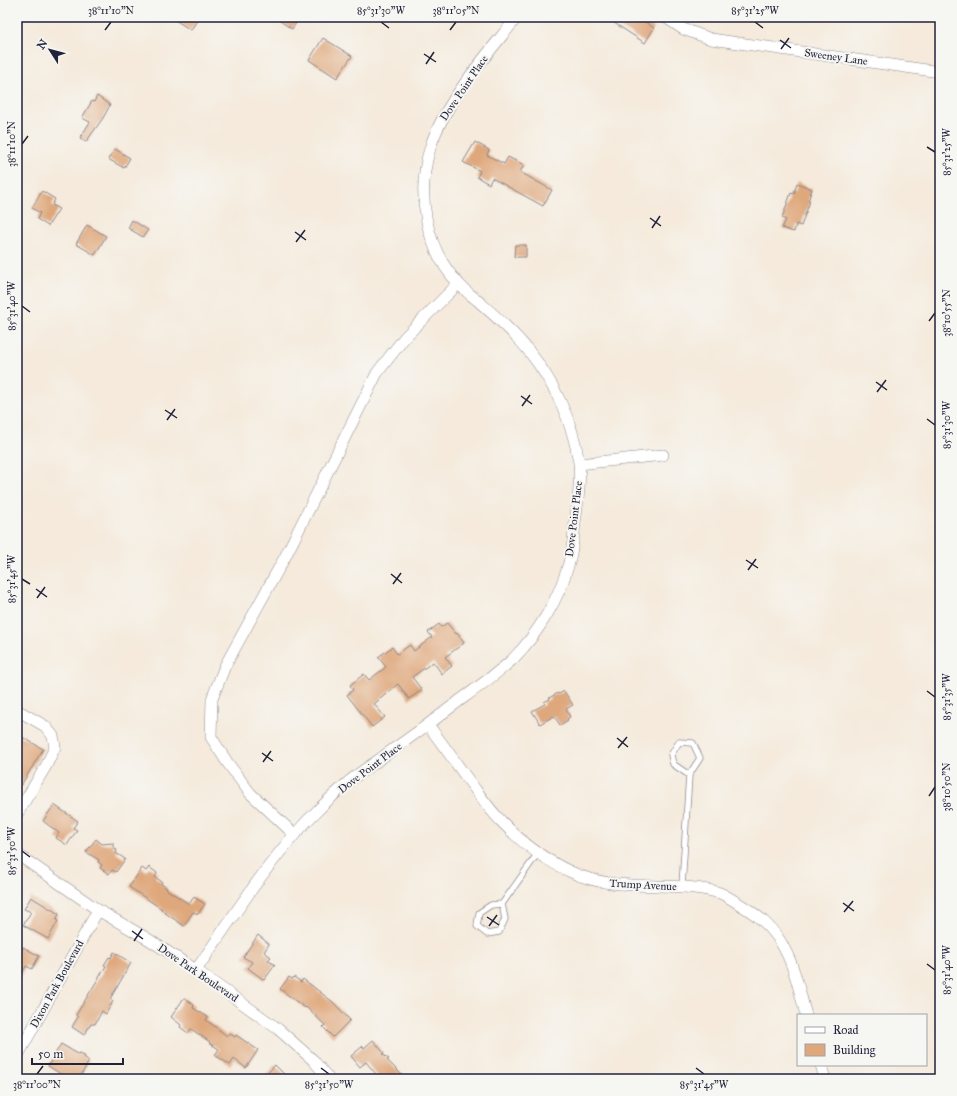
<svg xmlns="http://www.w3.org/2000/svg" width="957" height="1096" font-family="'IM FELL Great Primer',serif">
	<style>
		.building { fill: #dfa77c }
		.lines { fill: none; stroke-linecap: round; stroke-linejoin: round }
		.lane-casing { stroke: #8c868b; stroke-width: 7 }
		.street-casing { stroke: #8c868b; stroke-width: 12 }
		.lane { stroke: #fff; stroke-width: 5.5 }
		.street { stroke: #fff; stroke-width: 11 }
		.ticks { fill: none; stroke: #22223b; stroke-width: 1.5 }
		.labels { text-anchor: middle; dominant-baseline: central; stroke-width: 4; stroke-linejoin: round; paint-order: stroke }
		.street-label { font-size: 11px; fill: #22223b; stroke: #f6f6f2 }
		.neatline { fill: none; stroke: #22223b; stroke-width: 1.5 }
		.ticks-label { font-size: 10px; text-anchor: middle; fill: #22223b }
	</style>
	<rect width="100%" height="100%" fill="#f6f6f2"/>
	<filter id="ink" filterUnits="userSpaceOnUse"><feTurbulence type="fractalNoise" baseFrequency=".025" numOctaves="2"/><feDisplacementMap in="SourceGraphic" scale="8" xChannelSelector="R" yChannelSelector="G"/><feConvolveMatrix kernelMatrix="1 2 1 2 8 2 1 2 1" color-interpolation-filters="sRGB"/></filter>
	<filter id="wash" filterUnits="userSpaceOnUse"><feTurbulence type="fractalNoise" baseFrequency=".012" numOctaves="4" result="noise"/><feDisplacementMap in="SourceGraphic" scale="16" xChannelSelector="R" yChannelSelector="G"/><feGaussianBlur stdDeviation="0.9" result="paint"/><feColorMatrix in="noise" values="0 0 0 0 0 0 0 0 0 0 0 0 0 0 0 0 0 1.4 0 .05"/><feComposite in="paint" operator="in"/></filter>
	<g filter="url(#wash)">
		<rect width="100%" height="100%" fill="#f5eadb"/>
		<g id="blocks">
			<path class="building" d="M 170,17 L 199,17 L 191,30 Z
				M 274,17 L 300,17 L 292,29 Z
				M 605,17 L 638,17 L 654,28 L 645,43 Z
				M 323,38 L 352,56 L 337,78 L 309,60 Z
				M 97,96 L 110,105 L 103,118 L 86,142 L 80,138 L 90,122 L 82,118 L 92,101 L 94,102 Z
				M 475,142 L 489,150 L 487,155 L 504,164 L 508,157 L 524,165 L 520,172 L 552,190 L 543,206 L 492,178 L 489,184 L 477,177 L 480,171 L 463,162 Z
				M 115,149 L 130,158 L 124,168 L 108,159 Z
				M 797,183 L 812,189 L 808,201 L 810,201 L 801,226 L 796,224 L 794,232 L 782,228 L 786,220 L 782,218 L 791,193 L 794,194 Z
				M 42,191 L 55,199 L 52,205 L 59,209 L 48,226 L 37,219 L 40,213 L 32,208 Z
				M 132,220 L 148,230 L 143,237 L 128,228 Z
				M 87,225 L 106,236 L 95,255 L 76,244 Z
				M 515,245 L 526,245 L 526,257 L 514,257 Z
				M 447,623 L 456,634 L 457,633 L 464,643 L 445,657 L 452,666 L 442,674 L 433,662 L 412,677 L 422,690 L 409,699 L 398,684 L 374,704 L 385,717 L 372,727 L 347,695 L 353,690 L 350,685 L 364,674 L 369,680 L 386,667 L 378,657 L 392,647 L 397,654 L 410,645 L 414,651 L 432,637 L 428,632 L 439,624 L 441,627 Z
				M 564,691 L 573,705 L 566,709 L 570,717 L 567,719 L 568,720 L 560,725 L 554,716 L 540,724 L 532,711 L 545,704 L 544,702 L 550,699 L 549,698 L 558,693 L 559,694 Z
				M 17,734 L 43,749 L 17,792 Z
				M 54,805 L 78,821 L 73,828 L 77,830 L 67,845 L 56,838 L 59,833 L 43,821 Z
				M 96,839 L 102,844 L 113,843 L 113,847 L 117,850 L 116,853 L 125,859 L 116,872 L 112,870 L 109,874 L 100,868 L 102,865 L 98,862 L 99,860 L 86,852 Z
				M 149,867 L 157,873 L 155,877 L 162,882 L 161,884 L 167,888 L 166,889 L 189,904 L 194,897 L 205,904 L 198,914 L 193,912 L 184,926 L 161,910 L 162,909 L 129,887 L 142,868 L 146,871 Z
				M 31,897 L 59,914 L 56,920 L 58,921 L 48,939 L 23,925 L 31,912 L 24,909 Z
				M 258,935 L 269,944 L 264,952 L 271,957 L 268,960 L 275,965 L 264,980 L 248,968 L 252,962 L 243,957 Z
				M 17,946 L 22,949 L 23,947 L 39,956 L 32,969 L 26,966 L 17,983 Z
				M 114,952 L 131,963 L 110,999 L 113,1001 L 106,1014 L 102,1011 L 95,1024 L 91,1024 L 84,1035 L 72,1027 L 78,1017 L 76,1015 L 106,966 L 104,965 L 109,957 L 111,958 Z
				M 289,977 L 292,979 L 294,977 L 301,982 L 303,979 L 333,1002 L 350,1020 L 333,1037 L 323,1027 L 325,1025 L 306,1007 L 305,1008 L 280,989 Z
				M 184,998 L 194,1005 L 193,1008 L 208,1017 L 206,1020 L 218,1029 L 227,1036 L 229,1033 L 235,1037 L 236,1035 L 258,1050 L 246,1068 L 234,1059 L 230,1065 L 215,1055 L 219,1049 L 209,1043 L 210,1042 L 191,1029 L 188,1033 L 180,1027 L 181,1025 L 171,1017 Z
				M 373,1040 L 384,1053 L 382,1054 L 389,1059 L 387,1060 L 406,1079 L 380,1079 L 366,1062 L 360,1067 L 351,1056 L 363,1046 L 364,1048 Z
				M 61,1044 L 78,1054 L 80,1053 L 84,1055 L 84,1057 L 89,1061 L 79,1079 L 69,1079 L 48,1066 Z
				M 275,1065 L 289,1079 L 262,1079 Z"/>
		</g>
	</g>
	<g filter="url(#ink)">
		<use href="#blocks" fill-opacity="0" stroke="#8c868b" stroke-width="1"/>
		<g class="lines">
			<g class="lane-casing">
				<path id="lane" d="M 682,886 L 689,775 L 700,758 L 693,743 L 679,742 L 671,755 L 673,764 L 689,775
					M 502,904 L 505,919 L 499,932 L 487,934 L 477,926 L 479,913 L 491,905 L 502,904 L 538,853"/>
			</g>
			<g class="street-casing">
				<path id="street" d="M 665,17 L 683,29 L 711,39 L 940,72
					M 579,464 L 663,455
					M 17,710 L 45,726 L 53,736 L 55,747 L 46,766 L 17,814
					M 428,725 C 442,743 455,762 469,781 C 479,794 489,809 501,821 C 521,842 545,860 571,872 C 599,885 627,885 657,886 C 678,886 700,887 720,893 C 725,895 731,899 736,902 C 758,915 775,928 786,952 C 796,971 800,994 806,1015
					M 294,834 L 250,793 L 227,762 L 211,737 L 212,699 L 225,666 L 285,557 L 377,373 L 405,337 L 458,284
					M 17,854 L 98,910 L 148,939 L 196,970 L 278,1029 L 313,1060 L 329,1079
					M 196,970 C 234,916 271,855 319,809 C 327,801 336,793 345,785 C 358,773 374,764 388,753 C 411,737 433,721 455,704 C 474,690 494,676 512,660 C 538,634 559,599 569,563 C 572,550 574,536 575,522 C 578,503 581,482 579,463 C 573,422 554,382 528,350 C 513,331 495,316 477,300 C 471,295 464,290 459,284 C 424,248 416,191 431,145 C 446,100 488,54 517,17
					M 17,1057 L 98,910
					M 821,1065 L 825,1079"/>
			</g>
			<use href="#lane" class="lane"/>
			<use href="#street" class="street"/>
		</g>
	</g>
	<path class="ticks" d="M 381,22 L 389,28M 755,22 L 763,28M 105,30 L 111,22M 450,30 L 456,22M 780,40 L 791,48M 781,49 L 789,38M 424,54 L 436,62M 426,64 L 434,52M 22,144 L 28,136M 927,147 L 935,152M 650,218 L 661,226M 652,228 L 660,216M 295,232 L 306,240M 296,242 L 305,230M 22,306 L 30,312M 929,321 L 935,313M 876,382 L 887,390M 877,392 L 886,380M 521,396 L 532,404M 522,406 L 530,395M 165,410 L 177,418M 927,419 L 935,425M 167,420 L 175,409M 746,560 L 758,568M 748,570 L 756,559M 391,574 L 402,583M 22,579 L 30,584M 393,584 L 401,573M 36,589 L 47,597M 37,598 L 45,587M 927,691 L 935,697M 617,738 L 628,747M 618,748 L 627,737M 262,753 L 273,761M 263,762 L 271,751M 929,796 L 935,787M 22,851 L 30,857M 843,903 L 854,911M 844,912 L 853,901M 487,917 L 499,925M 489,926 L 497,915M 132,931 L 143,939M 134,941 L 142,929M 927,964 L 935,970M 321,1068 L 329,1074M 696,1068 L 704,1074M 37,1074 L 43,1066"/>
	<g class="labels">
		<g class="street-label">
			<text transform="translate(836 57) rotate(8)">Sweeney Lane</text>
			<text transform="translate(464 88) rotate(-56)">Dove Point Place</text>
			<text transform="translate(574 519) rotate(-83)">Dove Point Place</text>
			<text transform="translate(370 768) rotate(-37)">Dove Point Place</text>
			<text transform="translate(643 885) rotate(3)">Trump Avenue</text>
			<text transform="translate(198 973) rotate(34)">Dove Park Boulevard</text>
			<text transform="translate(57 984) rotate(-61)">Dixon Park Boulevard</text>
		</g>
	</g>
	<rect width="957" height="1096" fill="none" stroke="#f6f6f2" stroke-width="44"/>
	<rect x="797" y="1014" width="130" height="52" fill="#f6f6f2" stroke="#a1a1a9"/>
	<rect x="805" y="1027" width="20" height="6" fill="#ffffff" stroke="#a1a1a9"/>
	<text x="833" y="1034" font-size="12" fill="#22223b">Road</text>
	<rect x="805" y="1044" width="20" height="12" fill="#dfa77c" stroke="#a1a1a9"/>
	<text x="833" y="1054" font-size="12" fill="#22223b">Building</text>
	<g transform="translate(50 50) rotate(306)" stroke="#f6f6f2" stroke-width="3" paint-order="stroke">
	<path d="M0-3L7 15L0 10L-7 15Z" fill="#22223b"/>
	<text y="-6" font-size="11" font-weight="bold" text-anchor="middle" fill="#22223b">N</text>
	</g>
	<path d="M32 1058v6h91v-6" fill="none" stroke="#22223b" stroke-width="2"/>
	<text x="38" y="1058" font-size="12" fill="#22223b" stroke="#f6f6f2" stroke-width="3" paint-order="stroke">50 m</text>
	<rect x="22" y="22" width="913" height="1052" class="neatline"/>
	<g class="ticks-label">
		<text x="111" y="14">38°11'10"N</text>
		<text x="381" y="14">85°31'30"W</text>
		<text x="456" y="14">38°11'05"N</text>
		<text x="755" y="14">85°31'25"W</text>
		<text transform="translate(11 144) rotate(-90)" y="4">38°11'10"N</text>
		<text transform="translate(946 152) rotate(-90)" y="4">85°31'25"W</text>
		<text transform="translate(11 306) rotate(-90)" y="4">85°31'40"W</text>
		<text transform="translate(946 313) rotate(-90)" y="4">38°10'55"N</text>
		<text transform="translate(946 425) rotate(-90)" y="4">85°31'30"W</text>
		<text transform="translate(11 579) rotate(-90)" y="4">85°31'45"W</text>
		<text transform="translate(946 697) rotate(-90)" y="4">85°31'35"W</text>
		<text transform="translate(946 787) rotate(-90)" y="4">38°10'50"N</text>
		<text transform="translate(11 851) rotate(-90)" y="4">85°31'50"W</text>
		<text transform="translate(946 970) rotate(-90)" y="4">85°31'40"W</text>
		<text x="37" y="1088">38°11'00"N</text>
		<text x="329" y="1088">85°31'50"W</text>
		<text x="704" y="1088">85°31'45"W</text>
	</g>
</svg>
